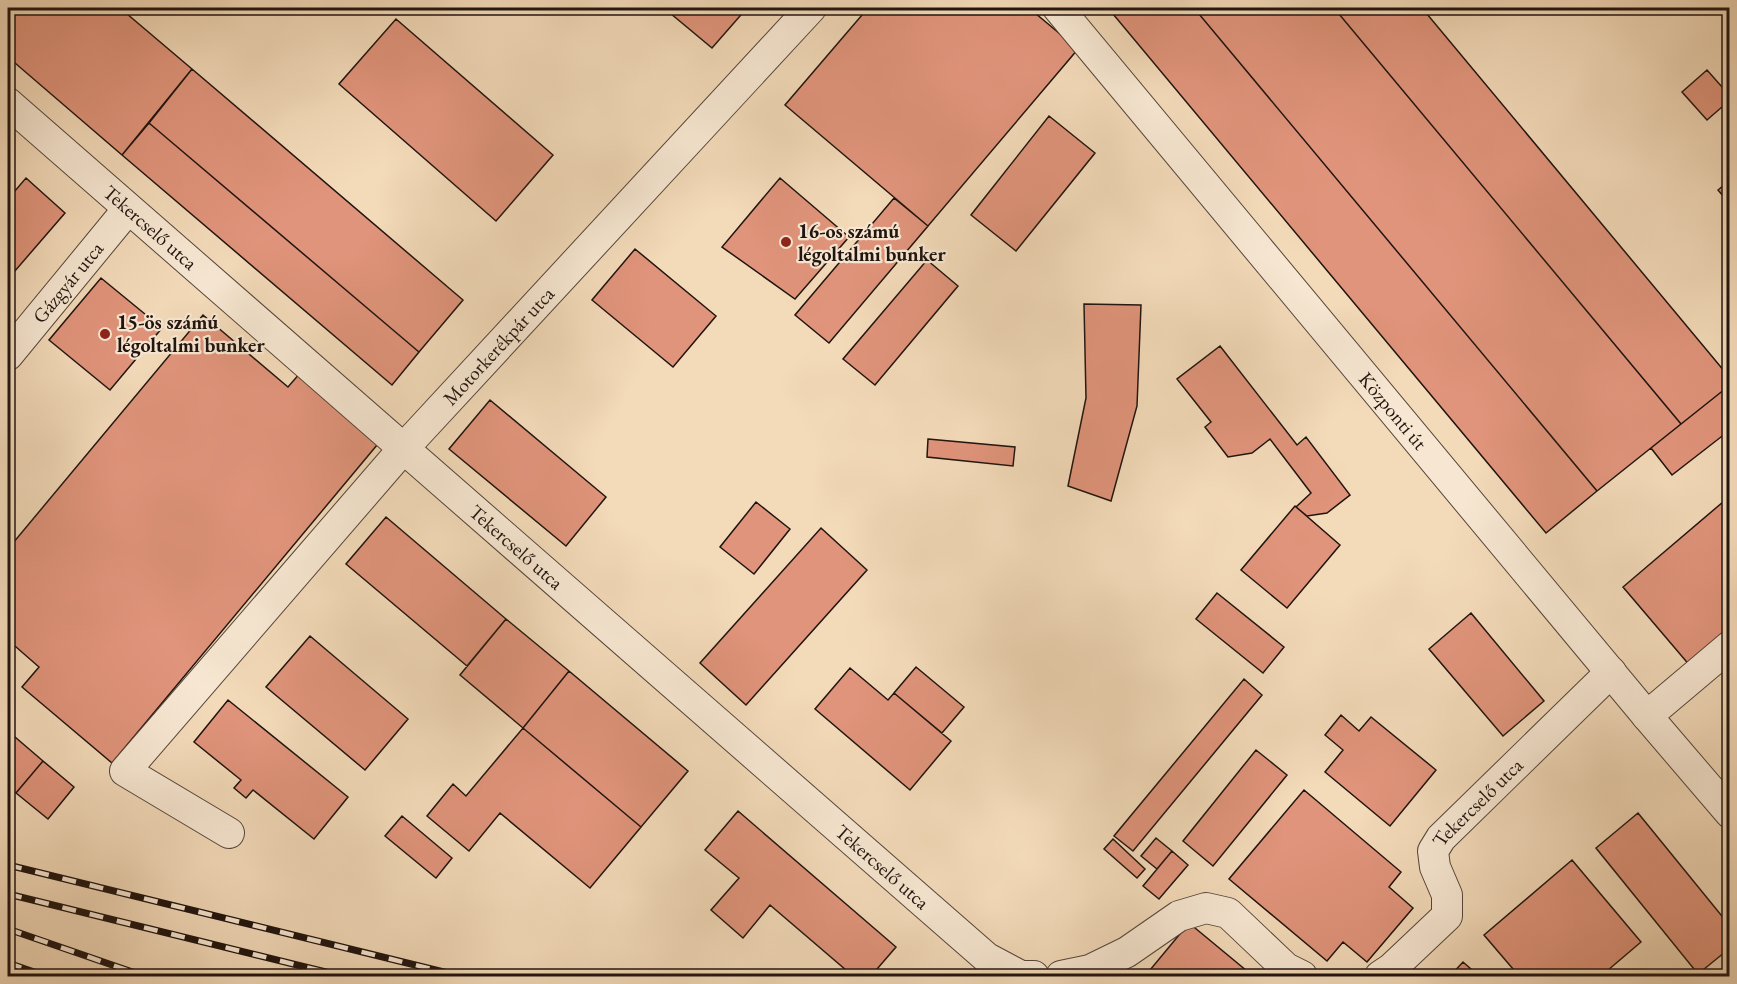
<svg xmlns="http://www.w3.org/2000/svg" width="1737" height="984" font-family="'EB Garamond',serif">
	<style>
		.building { fill: #e0947b; stroke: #20140f; stroke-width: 1.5 }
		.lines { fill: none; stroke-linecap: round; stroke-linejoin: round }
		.minor-casing { stroke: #55463a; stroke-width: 32 }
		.minor { stroke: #f7e7d2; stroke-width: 30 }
		.rail-casing { stroke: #20140f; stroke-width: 7 }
		.rail { stroke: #f7e7d2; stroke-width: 4.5; stroke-dasharray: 14; stroke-linecap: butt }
		.poi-dot { fill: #8f2418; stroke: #f7e7d2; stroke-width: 2 }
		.labels { text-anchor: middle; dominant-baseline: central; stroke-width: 4.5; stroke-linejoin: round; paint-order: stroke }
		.street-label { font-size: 20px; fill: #20140f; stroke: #f7e7d2 }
		.poi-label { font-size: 20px; font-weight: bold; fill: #20140f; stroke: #f7e7d2; text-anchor: start }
	</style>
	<rect width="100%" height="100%" fill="#f3dab9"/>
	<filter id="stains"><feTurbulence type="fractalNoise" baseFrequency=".00333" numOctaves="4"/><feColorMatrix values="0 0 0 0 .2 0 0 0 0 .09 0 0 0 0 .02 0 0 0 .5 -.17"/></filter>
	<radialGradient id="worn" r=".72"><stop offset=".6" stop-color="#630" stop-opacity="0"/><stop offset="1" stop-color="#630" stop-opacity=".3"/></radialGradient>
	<path class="building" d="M 8,8 L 120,8 L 192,69 L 122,155 L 8,57 Z
		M 664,8 L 747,8 L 712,48 Z
		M 868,8 L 1029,8 L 1078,49 L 928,226 L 785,105 Z
		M 1108,8 L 1194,8 L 1597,491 L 1546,533 Z
		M 1194,8 L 1334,8 L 1681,424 L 1597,491 Z
		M 1334,8 L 1422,8 L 1730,378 L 1730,385 L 1681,424 Z
		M 396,19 L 553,155 L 496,221 L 339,84 Z
		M 192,69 L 463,300 L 419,352 L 149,123 Z
		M 1707,70 L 1730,96 L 1730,100 L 1707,120 L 1682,92 Z
		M 1049,116 L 1095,153 L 1016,251 L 971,215 Z
		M 149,123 L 419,352 L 392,385 L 122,155 Z
		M 26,178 L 65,213 L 8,279 L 8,199 Z
		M 780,178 L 849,237 L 795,299 L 722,247 Z
		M 1730,180 L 1730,204 L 1718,190 Z
		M 894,198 L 928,226 L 829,343 L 795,315 Z
		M 635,249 L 716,316 L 673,367 L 592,300 Z
		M 927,260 L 958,286 L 875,385 L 843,359 Z
		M 101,278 L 162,328 L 110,390 L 49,340 Z
		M 1084,304 L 1141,305 L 1137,406 L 1111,501 L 1068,486 L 1086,398 Z
		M 203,315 L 288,387 L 301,372 L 382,439 L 112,763 L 22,687 L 39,667 L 8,640 L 8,549 Z
		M 1220,346 L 1297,445 L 1306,437 L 1350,495 L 1327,513 L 1307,516 L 1296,507 L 1311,493 L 1270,439 L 1252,453 L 1228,457 L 1205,427 L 1211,422 L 1177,379 Z
		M 1730,385 L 1730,430 L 1672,475 L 1651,448 Z
		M 490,400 L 606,497 L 566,546 L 449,449 Z
		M 928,439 L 1015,447 L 1013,466 L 927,457 Z
		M 1730,496 L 1730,634 L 1691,667 L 1623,587 Z
		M 756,502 L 790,529 L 754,574 L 720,547 Z
		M 1295,506 L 1340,545 L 1287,608 L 1241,570 Z
		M 386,517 L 506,619 L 467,666 L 346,564 Z
		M 821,528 L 867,570 L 746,705 L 700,663 Z
		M 1217,593 L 1284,647 L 1263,673 L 1196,619 Z
		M 1471,613 L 1544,701 L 1503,736 L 1429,649 Z
		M 506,619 L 569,671 L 523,728 L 460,675 Z
		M 310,636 L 408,719 L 365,770 L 266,687 Z
		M 916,667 L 964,707 L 942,733 L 894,693 Z
		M 850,668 L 888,700 L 894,693 L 951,741 L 910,790 L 815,709 Z
		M 569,671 L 688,771 L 641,827 L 523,728 Z
		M 1244,679 L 1262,695 L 1133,851 L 1114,836 Z
		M 228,700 L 348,797 L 314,839 L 253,790 L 246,798 L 234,788 L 241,780 L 194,742 Z
		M 1341,715 L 1359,731 L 1371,717 L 1436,770 L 1390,826 L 1325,772 L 1343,750 L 1325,735 Z
		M 523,728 L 641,827 L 590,888 L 500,813 L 469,851 L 427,816 L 453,784 L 466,796 Z
		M 8,731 L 43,761 L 16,793 L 8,786 Z
		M 1256,750 L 1287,775 L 1213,866 L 1183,841 Z
		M 43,761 L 74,787 L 48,819 L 16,793 Z
		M 1304,790 L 1401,872 L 1389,887 L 1413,908 L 1367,962 L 1343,942 L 1327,961 L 1229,879 Z
		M 738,811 L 896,947 L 871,976 L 853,976 L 770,905 L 743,938 L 711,910 L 739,878 L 705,850 Z
		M 1638,813 L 1730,926 L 1730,948 L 1698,974 L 1596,848 Z
		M 402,816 L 452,858 L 436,878 L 385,836 Z
		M 1156,838 L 1172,851 L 1157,869 L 1141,856 Z
		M 1113,839 L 1145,869 L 1137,878 L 1104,849 Z
		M 1172,851 L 1188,865 L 1159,899 L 1143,886 Z
		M 1572,860 L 1641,942 L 1601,976 L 1519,976 L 1484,935 Z
		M 1189,923 L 1253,976 L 1145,976 Z
		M 1463,962 L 1479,976 L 1450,976 Z"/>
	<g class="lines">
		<g class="minor-casing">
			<g id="minor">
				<path id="s1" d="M 1058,8 L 1647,716 L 1730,813"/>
				<path id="s2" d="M 8,103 L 987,958 L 1021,976 L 1034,976"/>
				<path id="s3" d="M 8,355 L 128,209"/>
				<path d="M 1647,716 L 1730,646"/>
				<path id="s4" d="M 229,833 L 125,771 L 403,449 L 811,8"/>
				<path d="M 1061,976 L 1090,970 L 1127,952 L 1179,916 L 1206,908 L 1228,913 L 1286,968 L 1302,976"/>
				<path id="s5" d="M 1380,976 L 1392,968 L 1447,916 L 1447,895 L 1435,867 L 1433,851 L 1441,838 L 1611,672"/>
			</g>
		</g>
		<use href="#minor" class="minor"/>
		<g class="rail-casing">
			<path id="rail" d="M 8,865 L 460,976
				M 8,894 L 342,976
				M 8,929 L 144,976
				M 8,963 L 46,976"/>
		</g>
		<use href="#rail" class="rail"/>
	</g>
	<g class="poi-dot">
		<circle cx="786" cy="242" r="6"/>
		<circle cx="105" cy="334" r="6"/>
	</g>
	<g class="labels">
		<g class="street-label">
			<text stroke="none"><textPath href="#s2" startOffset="189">Tekercselő utca</textPath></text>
			<text stroke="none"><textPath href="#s3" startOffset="94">Gázgyár utca</textPath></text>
			<text stroke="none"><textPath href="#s4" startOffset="687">Motorkerékpár utca</textPath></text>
			<text stroke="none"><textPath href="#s1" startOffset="524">Központi út</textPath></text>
			<text stroke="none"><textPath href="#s2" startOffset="675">Tekercselő utca</textPath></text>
			<text stroke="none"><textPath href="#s5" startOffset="224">Tekercselő utca</textPath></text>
			<text stroke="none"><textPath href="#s2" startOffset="1161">Tekercselő utca</textPath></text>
		</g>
		<g class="poi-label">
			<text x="798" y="231">16-os számú<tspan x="798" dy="23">légoltalmi bunker</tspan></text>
			<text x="117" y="322">15-ös számú<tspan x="117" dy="23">légoltalmi bunker</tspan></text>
		</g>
	</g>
	<rect width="1737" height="984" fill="none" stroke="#f3dab9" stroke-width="30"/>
	<rect x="9" y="9" width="1719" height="966" fill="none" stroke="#20140f" stroke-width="3"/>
	<rect x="15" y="15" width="1707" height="954" fill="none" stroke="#20140f" stroke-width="1.5"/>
	<rect width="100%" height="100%" filter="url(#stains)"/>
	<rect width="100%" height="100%" fill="url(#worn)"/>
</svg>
